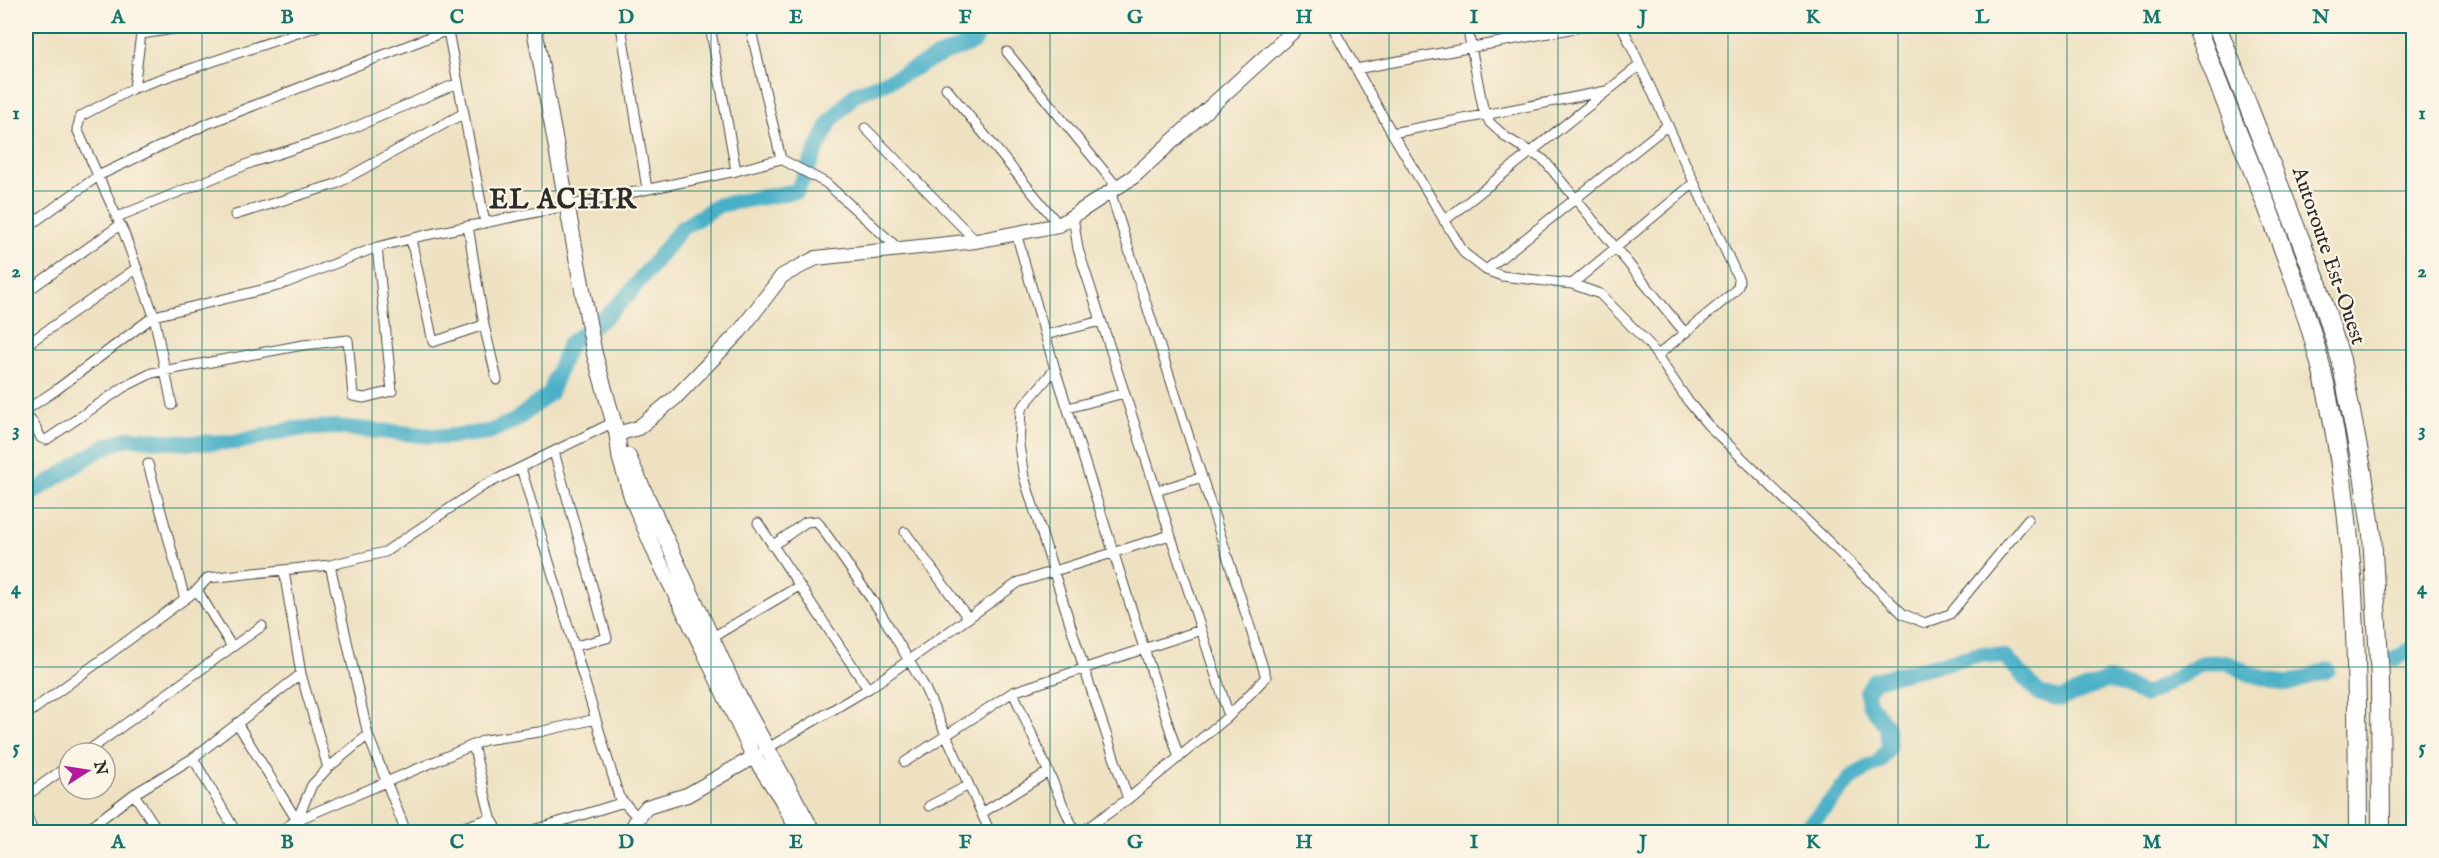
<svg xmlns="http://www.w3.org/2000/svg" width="2439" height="858" font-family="'IM FELL English',serif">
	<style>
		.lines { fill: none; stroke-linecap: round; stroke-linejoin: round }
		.river { stroke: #49b0c8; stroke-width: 16 }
		.street-casing { stroke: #484642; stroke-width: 11 }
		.secondary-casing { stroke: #484642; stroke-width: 16 }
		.primary-casing { stroke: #484642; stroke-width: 17 }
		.highway-casing { stroke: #484642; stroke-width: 20 }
		.street { stroke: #fff; stroke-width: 9 }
		.secondary { stroke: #fff; stroke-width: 14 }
		.primary { stroke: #fff; stroke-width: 15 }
		.highway { stroke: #fff; stroke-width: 18 }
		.grid { fill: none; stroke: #0f766e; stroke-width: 1.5; stroke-opacity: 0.55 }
		.labels { text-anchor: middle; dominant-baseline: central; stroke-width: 4.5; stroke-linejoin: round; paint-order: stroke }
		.street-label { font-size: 21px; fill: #2b2b2b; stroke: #fcf5e5 }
		.district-label { font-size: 27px; font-weight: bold; letter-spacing: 1.5px; fill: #2b2b2b; stroke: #fcf5e5 }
		.neatline { fill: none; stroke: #0f766e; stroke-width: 2 }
		.grid-label { font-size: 20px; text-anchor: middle; font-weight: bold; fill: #0f766e }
	</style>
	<rect width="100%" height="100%" fill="#fcf5e5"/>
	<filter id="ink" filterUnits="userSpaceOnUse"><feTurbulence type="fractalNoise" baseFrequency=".0167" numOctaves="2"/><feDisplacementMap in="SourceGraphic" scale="12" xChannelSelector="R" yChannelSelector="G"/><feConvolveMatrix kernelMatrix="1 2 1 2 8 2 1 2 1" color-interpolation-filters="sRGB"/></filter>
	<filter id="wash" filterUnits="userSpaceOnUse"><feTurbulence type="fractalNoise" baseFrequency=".008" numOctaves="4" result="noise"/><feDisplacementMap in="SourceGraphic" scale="24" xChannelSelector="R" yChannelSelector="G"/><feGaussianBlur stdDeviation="1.35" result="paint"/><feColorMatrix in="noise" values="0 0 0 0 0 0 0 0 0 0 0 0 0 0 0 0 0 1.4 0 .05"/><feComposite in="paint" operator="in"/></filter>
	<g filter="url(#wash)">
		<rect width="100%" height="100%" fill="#eee1c1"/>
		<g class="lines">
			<path class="river" d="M 26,497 L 104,447 L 129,438 L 188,443 L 238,442 L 293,429 L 336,427 L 444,437 L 489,432 L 516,420 L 550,393 L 569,344 L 605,317 L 627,296 L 681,229 L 719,205 L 797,191 L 830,122 L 855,94 L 895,78 L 939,56 L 974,42 L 982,26
				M 2395,659 L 2414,648
				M 1803,832 L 1855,775 L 1879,762 L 1889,748 L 1887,727 L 1869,703 L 1867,692 L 1874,680 L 1981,654 L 2005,657 L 2040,694 L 2061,699 L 2108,680 L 2146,695 L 2203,663 L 2226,662 L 2250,674 L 2288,684 L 2328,670"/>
		</g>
	</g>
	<g filter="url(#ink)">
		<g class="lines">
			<g class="street-casing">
				<path id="street" d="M 447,26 L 485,223
					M 621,26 L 647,189
					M 710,26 L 736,171
					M 1332,26 L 1392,133 L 1464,253 L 1486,270 L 1502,276 L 1572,284 L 1600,294 L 1649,344 L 1688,401 L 1707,424 L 1903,614 L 1925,623 L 1950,614 L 2028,519
					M 1467,26 L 1483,108 L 1490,123 L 1507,138 L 1544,160 L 1685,333
					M 1622,26 L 1739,280 L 1738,286 L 1734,292 L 1658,355
					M 141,34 L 194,26
					M 1007,52 L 1117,187
					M 1356,69 L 1586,26
					M 134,88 L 142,26
					M 946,88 L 1059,225
					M 865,128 L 976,241
					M 1392,133 L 1606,91
					M 781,159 L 826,183 L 899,249
					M 1110,191 L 1266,677 L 1229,716
					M 235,215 L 336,184 L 464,113
					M 117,217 L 253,162 L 339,134 L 458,83
					M 1444,221 L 1640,65
					M 468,226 L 484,325 L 497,380
					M 26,228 L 98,176 L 209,123 L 448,30 L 472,26
					M 1016,233 L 1055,369 L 1179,758
					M 411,239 L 433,342 L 484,325
					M 1486,270 L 1668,125
					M 1572,284 L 1694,183
					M 26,292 L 120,225
					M 1045,335 L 1101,321
					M 26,345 L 137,268
					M 1055,369 L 1021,409 L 1019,445 L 1024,477 L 1084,668 L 1128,799 L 1229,716 L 1078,249 L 1073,216
					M 172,405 L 154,316 L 124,233 L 77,129 L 81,116 L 134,88 L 318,26
					M 1068,408 L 1124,393
					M 26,410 L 56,390 L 154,316 L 278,286 L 377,247
					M 26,415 L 34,424 L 41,438 L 46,440 L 124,387 L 152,373 L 303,345 L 348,340 L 353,396 L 364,398 L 392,391 L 377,247 L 426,235 L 736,171 L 781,159 L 750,26
					M 554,452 L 607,638 L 575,646
					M 148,464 L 185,599
					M 26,465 L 28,464
					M 521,468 L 619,797 L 638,818
					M 1156,491 L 1202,477
					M 758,523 L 868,689
					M 905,532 L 968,618
					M 772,546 L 806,522 L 817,521 L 879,610 L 924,686 L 990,832
					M 330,565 L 368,735 L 406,832
					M 711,638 L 799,586
					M 232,647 L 262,626
					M 301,674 L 328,768
					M 1013,692 L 1075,832
					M 26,715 L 197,590
					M 237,723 L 304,832
					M 473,745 L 491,818 L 499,832
					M 763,751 L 868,689 L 1019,582 L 1170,535
					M 85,753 L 232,647 L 197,590 L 208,578 L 330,565 L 385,552 L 483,486 L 614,422
					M 193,758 L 236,832
					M 905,762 L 1013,692 L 1201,630
					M 134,794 L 159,832
					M 26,796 L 69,765
					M 929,806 L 969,785
					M 26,813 L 33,832
					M 982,813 L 1048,772
					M 297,820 L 312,785 L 328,768 L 368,735
					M 84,832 L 134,794 L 193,758 L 301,674 L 284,571
					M 279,832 L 297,820 L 485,740 L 539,732 L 596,719
					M 449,832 L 491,818
					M 527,832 L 624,802
					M 1082,832 L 1128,799"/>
			</g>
			<g class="secondary-casing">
				<path id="secondary" d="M 617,434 L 638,428 L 675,398 L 740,331 L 782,276 L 816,258 L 976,241 L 1059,225 L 1133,177 L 1299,26
					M 630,832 L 638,818 L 647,807 L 687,795 L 754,757"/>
			</g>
			<g class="primary-casing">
				<path id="primary" d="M 534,26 L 594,352 L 617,434 L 620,458 L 632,498 L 658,559 L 705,653 L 754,757 L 781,798 L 799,832
					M 628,456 L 736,691 L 813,832"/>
			</g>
			<g class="highway-casing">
				<path id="highway" d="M 2196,26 C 2217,81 2239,136 2261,191 C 2283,248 2306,307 2321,367 C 2359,522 2357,675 2358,832
					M 2217,26 L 2317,282 L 2341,360 L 2363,474 L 2372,534 L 2380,678 L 2381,832"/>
			</g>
			<use href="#street" class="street"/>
			<use href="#secondary" class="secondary"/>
			<use href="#primary" class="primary"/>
			<use href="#highway" class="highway"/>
		</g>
	</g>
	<path class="grid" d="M 202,26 L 202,832M 372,26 L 372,832M 542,26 L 542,832M 711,26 L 711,832M 880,26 L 880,832M 1050,26 L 1050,832M 1220,26 L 1220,832M 1389,26 L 1389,832M 1558,26 L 1558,832M 1728,26 L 1728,832M 1898,26 L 1898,832M 2067,26 L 2067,832M 2236,26 L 2236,832M 26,191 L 2414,191M 26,350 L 2414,350M 26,508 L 2414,508M 26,667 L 2414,667"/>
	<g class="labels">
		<g class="street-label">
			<text transform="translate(2328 256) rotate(71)">Autoroute Est-Ouest</text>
		</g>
		<g class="district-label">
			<text x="563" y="201">EL ACHIR</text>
		</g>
	</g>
	<rect width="2439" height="858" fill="none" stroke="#fcf5e5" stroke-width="66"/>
	<g transform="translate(87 771) rotate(78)"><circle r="28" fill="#fcf5e5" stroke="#a8a49b" stroke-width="1.5"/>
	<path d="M0-4.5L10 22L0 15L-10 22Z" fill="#b5179e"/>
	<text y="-9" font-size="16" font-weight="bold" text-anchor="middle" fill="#2b2b2b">N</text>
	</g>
	<rect x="33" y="33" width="2373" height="792" class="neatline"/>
	<g class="grid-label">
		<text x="118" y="23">A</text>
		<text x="287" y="23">B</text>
		<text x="457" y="23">C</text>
		<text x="626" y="23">D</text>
		<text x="796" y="23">E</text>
		<text x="965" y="23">F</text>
		<text x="1135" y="23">G</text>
		<text x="1304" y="23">H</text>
		<text x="1474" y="23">I</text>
		<text x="1643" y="23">J</text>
		<text x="1813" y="23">K</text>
		<text x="1982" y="23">L</text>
		<text x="2152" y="23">M</text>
		<text x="2321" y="23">N</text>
		<text x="16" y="119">1</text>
		<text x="2422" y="119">1</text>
		<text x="16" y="277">2</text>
		<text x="2422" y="277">2</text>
		<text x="16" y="436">3</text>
		<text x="2422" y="436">3</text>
		<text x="16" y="594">4</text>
		<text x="2422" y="594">4</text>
		<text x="16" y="753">5</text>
		<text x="2422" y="753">5</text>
		<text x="118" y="848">A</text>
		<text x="287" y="848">B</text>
		<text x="457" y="848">C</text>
		<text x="626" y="848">D</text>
		<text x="796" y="848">E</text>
		<text x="965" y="848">F</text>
		<text x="1135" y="848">G</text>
		<text x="1304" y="848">H</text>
		<text x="1474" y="848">I</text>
		<text x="1643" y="848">J</text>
		<text x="1813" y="848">K</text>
		<text x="1982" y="848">L</text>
		<text x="2152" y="848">M</text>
		<text x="2321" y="848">N</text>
	</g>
</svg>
